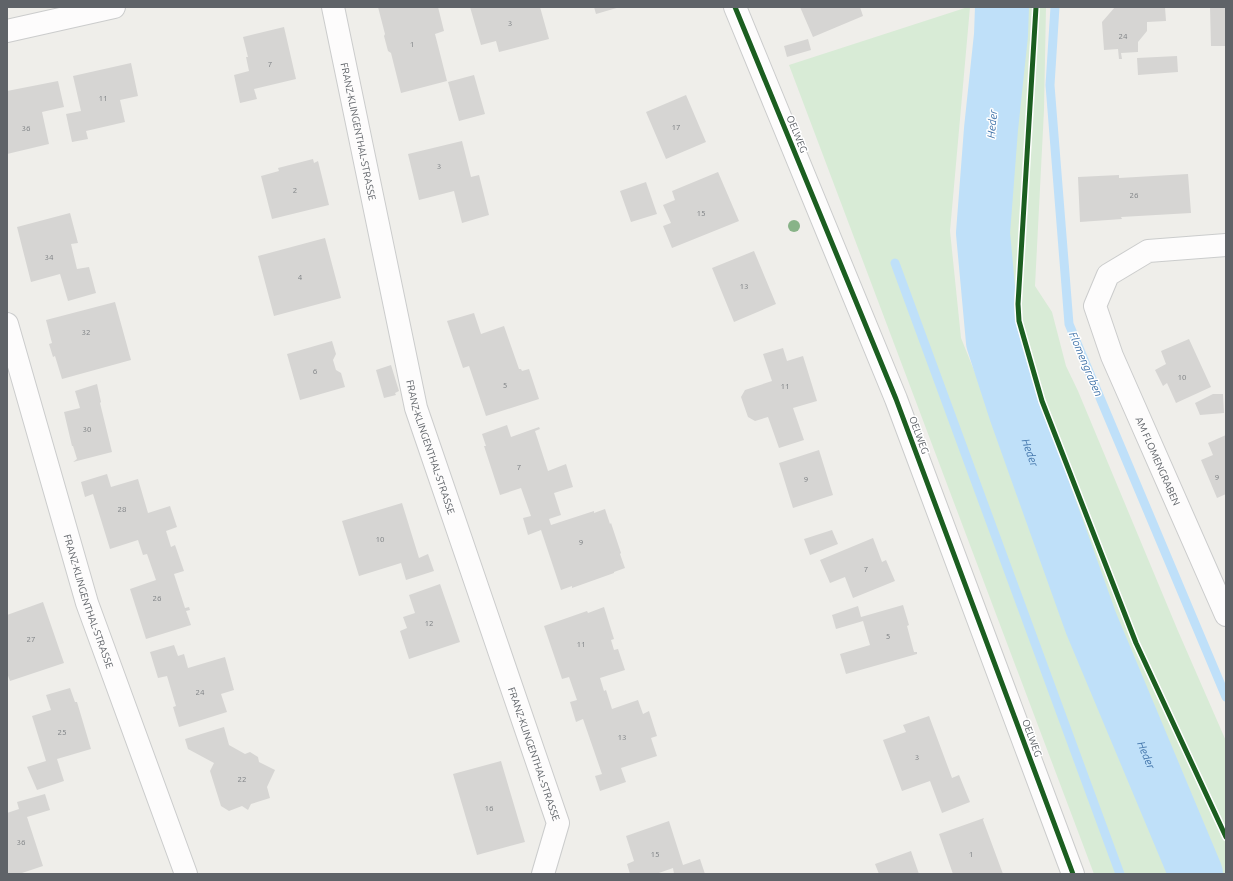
<svg xmlns="http://www.w3.org/2000/svg" width="1233" height="881" font-family="Ubuntu,sans-serif">
	<style>
		.green { fill: #d8ebd6 }
		.lines { fill: none; stroke-linecap: round; stroke-linejoin: round }
		.stream { stroke: #bfe0f9; stroke-width: 9 }
		.river { stroke: #bfe0f9; stroke-width: 54 }
		.building { fill: #d6d5d3 }
		.minor-casing { stroke: #cbcccc; stroke-width: 24 }
		.minor { stroke: #fdfcfc; stroke-width: 22 }
		.cycleway-casing { stroke: #fff; stroke-width: 8 }
		.cycleway { stroke: #1b5e20; stroke-width: 5 }
		.tree { fill: #88b388 }
		.labels { text-anchor: middle; dominant-baseline: central; stroke-width: 3; stroke-linejoin: round; paint-order: stroke }
		.number-label { font-size: 8px; fill: #7e8184 }
		.street-label { font-size: 10px; fill: #5f6368; stroke: #fff }
		.water-label { font-size: 11px; font-style: italic; fill: #4174aa; stroke: #fff }
	</style>
	<rect width="100%" height="100%" fill="#efeeea"/>
	<path class="green" d="M 968,7 L 970,7 L 950,231 L 961,338 L 1177,874 L 1094,874 L 789,65 Z
		M 1022,7 L 1046,7 L 1044,110 L 1035,286 L 1052,312 L 1066,366 L 1078,391 L 1178,631 L 1226,741 L 1226,874 L 1219,874 L 1051,454 L 1017,365 L 1004,318 L 1001,274 L 1008,190 Z"/>
	<g class="lines">
		<path class="stream" d="M 1055,7 L 1050,85 L 1069,324 L 1226,697
			M 895,263 L 1120,874"/>
		<path class="river" id="s1" d="M 1002,7 L 1001,35 L 991,129 L 983,233 L 993,342 L 1016,413 L 1091,623 L 1196,874"/>
	</g>
	<path class="building" d="M 378,7 L 438,7 L 444,31 L 435,34 L 447,81 L 401,93 L 391,53 L 388,51 L 384,36 L 385,34 Z
		M 470,7 L 540,7 L 549,39 L 499,52 L 496,41 L 481,45 Z
		M 594,7 L 620,7 L 596,14 Z
		M 800,7 L 860,7 L 863,16 L 813,37 Z
		M 1115,7 L 1165,7 L 1166,21 L 1147,22 L 1147,31 L 1138,42 L 1138,52 L 1121,53 L 1122,59 L 1119,59 L 1118,49 L 1104,50 L 1102,22 Z
		M 1210,7 L 1226,7 L 1226,46 L 1211,46 Z
		M 284,27 L 296,79 L 254,89 L 257,99 L 240,103 L 234,75 L 249,71 L 246,57 L 248,57 L 243,37 Z
		M 808,39 L 811,50 L 787,57 L 784,46 Z
		M 1177,56 L 1178,72 L 1138,75 L 1137,58 Z
		M 131,63 L 138,96 L 120,100 L 125,122 L 86,131 L 88,139 L 72,142 L 66,114 L 81,111 L 73,76 Z
		M 474,75 L 485,114 L 459,121 L 448,82 Z
		M 58,81 L 64,107 L 42,112 L 49,144 L 7,154 L 7,91 Z
		M 686,95 L 706,142 L 666,159 L 646,112 Z
		M 462,141 L 471,177 L 479,175 L 489,215 L 462,223 L 454,191 L 419,200 L 408,154 Z
		M 313,159 L 314,163 L 318,161 L 329,205 L 272,219 L 261,176 L 279,171 L 278,168 Z
		M 718,172 L 739,221 L 672,248 L 663,226 L 671,223 L 663,205 L 675,200 L 672,191 Z
		M 1188,174 L 1191,213 L 1121,217 L 1122,219 L 1080,222 L 1078,177 L 1119,175 L 1119,178 Z
		M 646,182 L 657,214 L 631,222 L 620,191 Z
		M 70,213 L 78,243 L 71,244 L 77,269 L 89,267 L 96,293 L 68,301 L 60,274 L 31,282 L 17,227 Z
		M 325,238 L 341,298 L 274,316 L 258,256 Z
		M 754,251 L 776,304 L 734,322 L 712,268 Z
		M 115,302 L 131,360 L 62,379 L 55,356 L 53,357 L 49,344 L 52,343 L 46,320 Z
		M 474,313 L 481,334 L 504,326 L 519,369 L 521,369 L 522,371 L 529,369 L 539,399 L 486,416 L 469,366 L 463,368 L 447,321 Z
		M 1189,339 L 1211,387 L 1176,403 L 1167,383 L 1163,386 L 1155,370 L 1166,364 L 1161,351 Z
		M 332,341 L 336,354 L 333,360 L 336,370 L 341,373 L 345,387 L 300,400 L 287,354 Z
		M 783,348 L 787,361 L 803,356 L 817,401 L 793,408 L 804,440 L 779,448 L 768,417 L 755,421 L 748,417 L 741,397 L 745,390 L 772,381 L 763,354 Z
		M 391,365 L 399,391 L 395,393 L 396,395 L 384,398 L 376,370 Z
		M 97,384 L 101,402 L 100,403 L 112,452 L 73,462 L 77,459 L 73,446 L 72,446 L 64,412 L 80,408 L 75,391 Z
		M 1213,394 L 1223,394 L 1224,413 L 1200,415 L 1195,403 Z
		M 507,425 L 511,437 L 539,427 L 540,429 L 535,431 L 548,471 L 566,464 L 573,487 L 554,493 L 561,515 L 549,519 L 551,525 L 594,511 L 594,513 L 605,509 L 610,524 L 611,523 L 621,553 L 620,554 L 625,568 L 614,572 L 614,573 L 572,588 L 572,586 L 561,590 L 541,530 L 528,535 L 523,518 L 531,516 L 521,488 L 500,495 L 484,446 L 486,446 L 482,434 Z
		M 1226,435 L 1226,494 L 1217,498 L 1201,460 L 1213,455 L 1208,443 Z
		M 819,450 L 833,495 L 793,508 L 779,463 Z
		M 107,474 L 111,487 L 138,479 L 148,513 L 170,506 L 177,527 L 166,531 L 171,547 L 175,545 L 184,571 L 174,574 L 185,608 L 189,607 L 190,610 L 186,611 L 191,625 L 146,639 L 130,589 L 156,580 L 147,554 L 143,555 L 138,540 L 110,549 L 93,494 L 85,497 L 81,482 Z
		M 402,503 L 419,558 L 428,554 L 434,571 L 406,580 L 401,563 L 359,576 L 342,521 Z
		M 832,530 L 838,544 L 810,555 L 804,539 Z
		M 873,538 L 882,562 L 886,560 L 895,581 L 853,598 L 845,577 L 830,583 L 820,560 Z
		M 440,584 L 460,642 L 409,659 L 400,631 L 407,628 L 403,617 L 415,613 L 409,595 Z
		M 43,602 L 64,663 L 10,681 L 7,673 L 7,615 Z
		M 903,605 L 909,625 L 907,626 L 914,652 L 917,652 L 917,654 L 846,674 L 840,654 L 870,645 L 863,621 L 836,629 L 832,615 L 858,606 L 861,617 Z
		M 604,607 L 614,639 L 611,640 L 614,650 L 618,649 L 625,670 L 600,678 L 604,691 L 606,690 L 612,709 L 638,700 L 643,714 L 649,711 L 657,736 L 651,738 L 657,756 L 621,768 L 626,782 L 600,791 L 595,776 L 602,774 L 583,719 L 576,722 L 570,702 L 577,700 L 569,677 L 562,679 L 544,626 L 587,611 L 588,613 Z
		M 174,645 L 178,656 L 184,654 L 188,668 L 225,657 L 234,690 L 221,694 L 227,712 L 179,727 L 173,707 L 176,706 L 167,676 L 158,678 L 150,652 Z
		M 70,688 L 75,702 L 77,702 L 91,749 L 57,759 L 64,781 L 37,790 L 27,767 L 46,761 L 32,716 L 51,710 L 46,695 Z
		M 929,716 L 952,778 L 959,775 L 970,802 L 942,813 L 930,781 L 902,791 L 883,740 L 906,732 L 903,725 Z
		M 224,727 L 229,745 L 245,754 L 250,752 L 258,757 L 259,762 L 275,770 L 267,787 L 270,798 L 251,804 L 248,810 L 242,806 L 229,811 L 221,806 L 210,771 L 214,763 L 188,749 L 185,739 Z
		M 501,761 L 525,842 L 477,855 L 453,774 Z
		M 45,794 L 50,810 L 27,817 L 43,866 L 19,874 L 7,874 L 7,813 L 19,809 L 17,802 Z
		M 984,818 L 983,820 L 1003,874 L 953,874 L 939,834 Z
		M 669,821 L 683,865 L 700,859 L 705,874 L 674,874 L 673,868 L 656,874 L 630,874 L 627,864 L 634,861 L 626,836 Z
		M 911,851 L 919,874 L 879,874 L 875,864 Z"/>
	<g class="lines">
		<g class="minor-casing">
			<g id="minor">
				<path id="s2" d="M 333,7 L 416,408 L 558,823 L 543,874"/>
				<path d="M 735,7 L 896,399 L 1073,874"/>
				<path d="M 7,31 L 114,7"/>
				<path id="s3" d="M 1226,245 L 1148,251 L 1108,275 L 1095,306 L 1112,356 L 1226,615"/>
				<path id="s4" d="M 7,324 L 87,603 L 186,874"/>
			</g>
		</g>
		<use href="#minor" class="minor"/>
		<g class="cycleway-casing">
			<path id="cycleway" d="M 735,7 L 896,399 L 1073,874
				M 1036,7 L 1018,304 L 1019,321 L 1042,401 L 1136,643 L 1226,837"/>
		</g>
		<use href="#cycleway" class="cycleway"/>
	</g>
	<circle class="tree" cx="794" cy="226" r="6"/>
	<g class="labels">
		<g class="number-label">
			<text x="510" y="23">3</text>
			<text x="1123" y="36">24</text>
			<text x="412" y="44">1</text>
			<text x="270" y="64">7</text>
			<text x="103" y="98">11</text>
			<text x="676" y="127">17</text>
			<text x="26" y="128">36</text>
			<text x="439" y="166">3</text>
			<text x="295" y="190">2</text>
			<text x="1134" y="195">26</text>
			<text x="701" y="213">15</text>
			<text x="49" y="257">34</text>
			<text x="300" y="277">4</text>
			<text x="744" y="286">13</text>
			<text x="86" y="332">32</text>
			<text x="315" y="371">6</text>
			<text x="1182" y="377">10</text>
			<text x="505" y="385">5</text>
			<text x="785" y="386">11</text>
			<text x="87" y="429">30</text>
			<text x="519" y="467">7</text>
			<text x="1217" y="477">9</text>
			<text x="806" y="479">9</text>
			<text x="122" y="509">28</text>
			<text x="380" y="539">10</text>
			<text x="581" y="542">9</text>
			<text x="866" y="569">7</text>
			<text x="157" y="598">26</text>
			<text x="429" y="623">12</text>
			<text x="888" y="636">5</text>
			<text x="31" y="639">27</text>
			<text x="581" y="644">11</text>
			<text x="200" y="692">24</text>
			<text x="62" y="732">25</text>
			<text x="622" y="737">13</text>
			<text x="917" y="757">3</text>
			<text x="242" y="779">22</text>
			<text x="489" y="808">16</text>
			<text x="21" y="842">36</text>
			<text x="655" y="854">15</text>
			<text x="971" y="854">1</text>
		</g>
		<g class="street-label">
			<text stroke="none"><textPath href="#s2" startOffset="127">FRANZ-KLINGENTHAL-STRASSE</textPath></text>
			<text transform="translate(797 134) rotate(68)">OELWEG</text>
			<text transform="translate(919 435) rotate(70)">OELWEG</text>
			<text stroke="none"><textPath href="#s2" startOffset="451">FRANZ-KLINGENTHAL-STRASSE</textPath></text>
			<text stroke="none"><textPath href="#s3" startOffset="326">AM FLOMENGRABEN</textPath></text>
			<text stroke="none"><textPath href="#s4" startOffset="289">FRANZ-KLINGENTHAL-STRASSE</textPath></text>
			<text transform="translate(1032 738) rotate(70)">OELWEG</text>
			<text stroke="none"><textPath href="#s2" startOffset="775">FRANZ-KLINGENTHAL-STRASSE</textPath></text>
		</g>
		<g class="water-label">
			<text transform="translate(992 124) rotate(-85)">Heder</text>
			<text transform="translate(1086 364) rotate(67)">Flomengraben</text>
			<text stroke="none"><textPath href="#s1" startOffset="453">Heder</textPath></text>
			<text stroke="none"><textPath href="#s1" startOffset="777">Heder</textPath></text>
		</g>
	</g>
	<rect width="1233" height="881" fill="none" stroke="#5f6368" stroke-width="16"/>
</svg>
